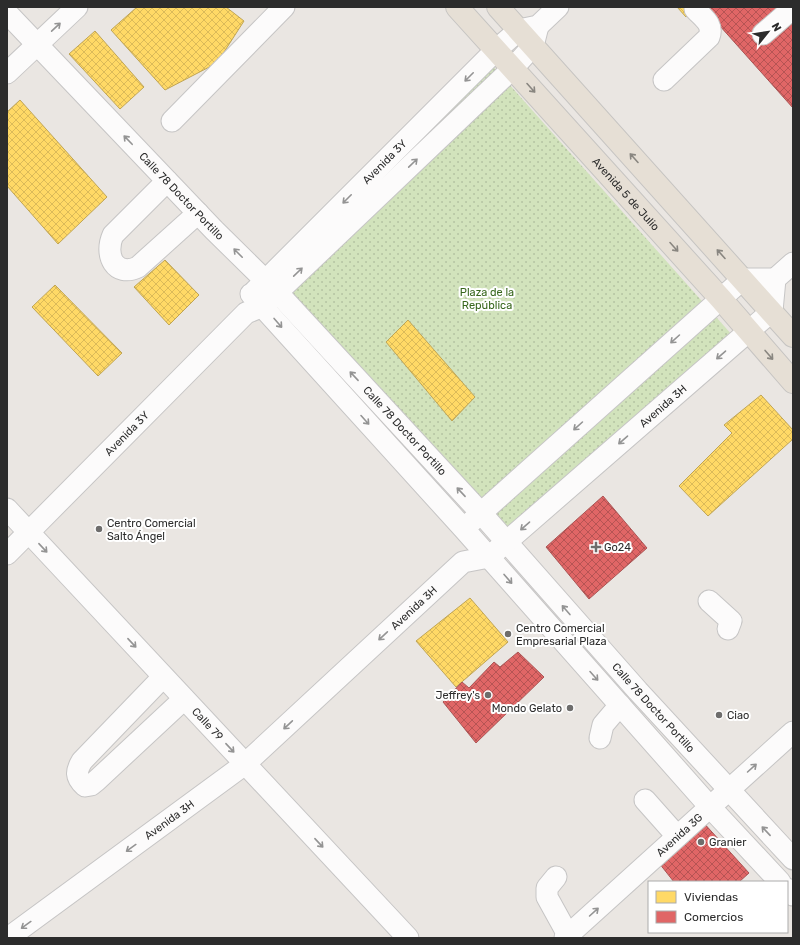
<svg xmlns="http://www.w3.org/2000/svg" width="800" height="945" font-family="Rubik,sans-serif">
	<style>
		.park { fill: url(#park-dots) }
		.homes { fill: url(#homes-cross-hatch); stroke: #c0a555 }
		.shops { fill: url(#shops-cross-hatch); stroke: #a55 }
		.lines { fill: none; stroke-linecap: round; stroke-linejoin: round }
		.minor-casing { stroke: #c6c5c5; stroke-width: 23 }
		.major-casing { stroke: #c6c4c2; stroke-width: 24 }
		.minor { stroke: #fcfbfb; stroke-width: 21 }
		.major { stroke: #e6dfd5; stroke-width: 22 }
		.oneway { stroke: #949494 }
		.oneway2 { stroke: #898680 }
		.poi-dot { fill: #6e6d6c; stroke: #fff; stroke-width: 1.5 }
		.labels { text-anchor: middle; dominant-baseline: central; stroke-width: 4; stroke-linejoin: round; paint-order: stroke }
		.street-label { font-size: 11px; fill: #2c2c2c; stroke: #fff }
		.park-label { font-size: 11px; fill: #38671d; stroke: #fff }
		.poi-label { font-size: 11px; fill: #2c2c2c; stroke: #fff; text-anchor: start }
	</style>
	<defs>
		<pattern id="park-dots" width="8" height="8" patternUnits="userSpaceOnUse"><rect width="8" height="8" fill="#d2e3bc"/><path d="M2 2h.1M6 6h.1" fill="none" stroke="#b4c3a2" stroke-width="1.8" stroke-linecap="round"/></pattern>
		<pattern id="homes-cross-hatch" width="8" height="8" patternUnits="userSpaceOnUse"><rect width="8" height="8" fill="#ffd966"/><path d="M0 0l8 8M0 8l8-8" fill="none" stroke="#dbba59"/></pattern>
		<pattern id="shops-cross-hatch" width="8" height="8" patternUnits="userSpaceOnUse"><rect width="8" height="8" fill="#e06666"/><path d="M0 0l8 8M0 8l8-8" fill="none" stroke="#b65454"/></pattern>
	</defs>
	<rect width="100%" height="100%" fill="#eae6e2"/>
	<path class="park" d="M 491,64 L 741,345 L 502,551 L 266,291 Z"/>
	<path class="homes" d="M 137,7 L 226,7 L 244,21 L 217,63 L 165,90 L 111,30 Z
		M 677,7 L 697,7 L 686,17 Z
		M 95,31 L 144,87 L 120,109 L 69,54 Z
		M 20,100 L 107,197 L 58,244 L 7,186 L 7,112 Z
		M 165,260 L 199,295 L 169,325 L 134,287 Z
		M 55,285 L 122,353 L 98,376 L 32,307 Z
		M 408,320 L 475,397 L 452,421 L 386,342 Z
		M 761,395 L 793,430 L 793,439 L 708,516 L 679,486 L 732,433 L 724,425 Z
		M 470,598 L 508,642 L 456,687 L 416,641 Z"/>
	<path class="shops" d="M 703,7 L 793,7 L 793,108 Z
		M 603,496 L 647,548 L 589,599 L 546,547 Z
		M 518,652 L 544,677 L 476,743 L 443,702 L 462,682 L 469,688 L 494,662 L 500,667 Z
		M 702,821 L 749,873 L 739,882 L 674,882 L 659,863 Z"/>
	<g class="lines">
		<g class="minor-casing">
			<g id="minor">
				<path id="s1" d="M 7,13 L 214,230 L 277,292 L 481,513 L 638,691 L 793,859"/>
				<path d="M 763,34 L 793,8"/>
				<path d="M 7,73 L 77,7"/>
				<path d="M 664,80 L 709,37 C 714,24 703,18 695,9"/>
				<path d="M 172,121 L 284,7"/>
				<path d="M 167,181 L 113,235 C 104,255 115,278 138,267 L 198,213"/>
				<path id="s2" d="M 255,291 L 496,50 L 519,30 L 538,26 L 558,7"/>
				<path d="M 251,294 L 464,529 L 710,807 L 780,882"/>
				<path id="s3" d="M 7,509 L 408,938"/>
				<path d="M 471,522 L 743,279 L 775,279"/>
				<path id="s4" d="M 7,554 L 246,313 L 263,306 L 513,68 L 533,46 L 538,26"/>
				<path d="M 709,601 L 731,621 L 728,629"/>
				<path d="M 163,677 L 82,761 C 76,771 75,777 85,786 L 91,785 L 96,781 L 184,699"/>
				<path d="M 600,738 L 603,725 L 620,705"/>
				<path d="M 645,800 L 677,836"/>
				<path d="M 556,877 L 547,888 L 547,897 L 568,935"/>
				<path d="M 787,889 L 793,895"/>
				<path id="s5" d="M 8,938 L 245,764 L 463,562 L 489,557 L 772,311 L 775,279 L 793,263"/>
				<path id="s6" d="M 565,938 L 793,732"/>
			</g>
		</g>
		<g class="major-casing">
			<g id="major">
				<path id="s7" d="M 457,7 L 721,299 L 793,382"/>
				<path d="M 498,7 L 793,336"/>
			</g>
		</g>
		<use href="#minor" class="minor"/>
		<use href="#major" class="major"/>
	</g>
	<defs><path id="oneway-shaft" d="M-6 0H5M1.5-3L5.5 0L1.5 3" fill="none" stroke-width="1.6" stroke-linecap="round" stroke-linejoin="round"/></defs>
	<g class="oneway">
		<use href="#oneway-shaft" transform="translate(56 27) rotate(-43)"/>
		<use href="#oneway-shaft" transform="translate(469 77) rotate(135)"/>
		<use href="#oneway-shaft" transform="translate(128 140) rotate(-134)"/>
		<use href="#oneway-shaft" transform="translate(413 163) rotate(-44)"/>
		<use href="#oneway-shaft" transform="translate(347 199) rotate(135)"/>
		<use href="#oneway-shaft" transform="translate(238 253) rotate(-135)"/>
		<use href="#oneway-shaft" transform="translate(298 272) rotate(-44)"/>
		<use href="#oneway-shaft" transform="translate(278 323) rotate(49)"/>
		<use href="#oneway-shaft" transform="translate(675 339) rotate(138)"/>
		<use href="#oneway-shaft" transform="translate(721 355) rotate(139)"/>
		<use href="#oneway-shaft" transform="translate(354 376) rotate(-133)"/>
		<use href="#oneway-shaft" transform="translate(365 420) rotate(48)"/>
		<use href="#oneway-shaft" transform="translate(578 426) rotate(138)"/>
		<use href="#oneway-shaft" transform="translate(623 440) rotate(139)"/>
		<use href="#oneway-shaft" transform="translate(461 492) rotate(-133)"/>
		<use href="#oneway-shaft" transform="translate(525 526) rotate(139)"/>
		<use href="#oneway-shaft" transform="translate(43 548) rotate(47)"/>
		<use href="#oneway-shaft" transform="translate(508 579) rotate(49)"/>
		<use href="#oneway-shaft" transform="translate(566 610) rotate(-131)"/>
		<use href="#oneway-shaft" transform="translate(383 636) rotate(137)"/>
		<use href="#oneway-shaft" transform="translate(132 643) rotate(47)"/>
		<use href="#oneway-shaft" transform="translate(594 676) rotate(48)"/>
		<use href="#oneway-shaft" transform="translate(288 725) rotate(137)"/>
		<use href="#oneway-shaft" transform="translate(230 748) rotate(47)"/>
		<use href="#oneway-shaft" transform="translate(752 768) rotate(-42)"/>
		<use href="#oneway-shaft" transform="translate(766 831) rotate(-133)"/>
		<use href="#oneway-shaft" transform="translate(319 843) rotate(47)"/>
		<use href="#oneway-shaft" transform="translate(131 848) rotate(144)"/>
		<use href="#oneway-shaft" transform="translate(594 912) rotate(-42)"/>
		<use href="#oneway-shaft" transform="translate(26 925) rotate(144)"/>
	</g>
	<g class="oneway2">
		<use href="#oneway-shaft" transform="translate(531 88) rotate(48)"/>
		<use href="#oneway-shaft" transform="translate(634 158) rotate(-132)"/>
		<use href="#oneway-shaft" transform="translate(674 247) rotate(48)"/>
		<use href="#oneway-shaft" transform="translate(721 254) rotate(-132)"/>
		<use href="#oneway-shaft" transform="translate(769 355) rotate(49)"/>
	</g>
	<g class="poi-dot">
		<circle cx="99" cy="529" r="4"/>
		<path d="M594 541h4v4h4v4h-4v4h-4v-4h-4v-4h4z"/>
		<circle cx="508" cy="634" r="4"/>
		<circle cx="488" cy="695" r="4"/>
		<circle cx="570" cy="708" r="4"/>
		<circle cx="719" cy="715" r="4"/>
		<circle cx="701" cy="842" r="4"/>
	</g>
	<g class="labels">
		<g class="street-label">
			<text stroke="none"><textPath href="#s2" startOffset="183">Avenida 3Y</textPath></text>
			<text stroke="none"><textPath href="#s7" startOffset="252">Avenida 5 de Julio</textPath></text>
			<text stroke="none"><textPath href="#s1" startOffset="253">Calle 78 Doctor Portillo</textPath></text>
			<text stroke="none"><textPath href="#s5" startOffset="848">Avenida 3H</textPath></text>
			<text stroke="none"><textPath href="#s1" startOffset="577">Calle 78 Doctor Portillo</textPath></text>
			<text stroke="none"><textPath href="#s4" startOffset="170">Avenida 3Y</textPath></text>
			<text stroke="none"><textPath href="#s5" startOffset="524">Avenida 3H</textPath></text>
			<text stroke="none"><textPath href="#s1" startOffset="949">Calle 78 Doctor Portillo</textPath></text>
			<text stroke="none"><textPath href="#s3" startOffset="294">Calle 79</textPath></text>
			<text stroke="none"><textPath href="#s5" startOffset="200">Avenida 3H</textPath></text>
			<text stroke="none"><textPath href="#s6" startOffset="154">Avenida 3G</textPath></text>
		</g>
		<g class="park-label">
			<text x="487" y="292">Plaza de la<tspan x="487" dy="13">República</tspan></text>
		</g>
		<g class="poi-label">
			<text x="107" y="523">Centro Comercial<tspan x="107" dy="13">Salto Ángel</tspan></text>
			<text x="604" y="547">Go24</text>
			<text x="516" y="628">Centro Comercial<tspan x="516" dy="13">Empresarial Plaza</tspan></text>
			<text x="480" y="695" text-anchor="end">Jeffrey's</text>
			<text x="562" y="708" text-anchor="end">Mondo Gelato</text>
			<text x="727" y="715">Ciao</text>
			<text x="709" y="842">Granier</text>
		</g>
	</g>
	<rect width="800" height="945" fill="none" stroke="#2c2c2c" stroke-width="16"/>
	<rect x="648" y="881" width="140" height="52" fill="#ffffff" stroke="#ababab"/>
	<rect x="656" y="891" width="20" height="12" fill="#ffd966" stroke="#ababab"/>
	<text x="684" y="901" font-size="12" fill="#2c2c2c">Viviendas</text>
	<rect x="656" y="911" width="20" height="12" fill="#e06666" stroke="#ababab"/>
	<text x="684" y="921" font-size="12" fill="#2c2c2c">Comercios</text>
	<g transform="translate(768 32) rotate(60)" stroke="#ffffff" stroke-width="3" paint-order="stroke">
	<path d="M0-3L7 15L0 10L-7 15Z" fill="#2c2c2c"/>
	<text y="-6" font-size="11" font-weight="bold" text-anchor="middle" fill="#2c2c2c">N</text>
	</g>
</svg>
